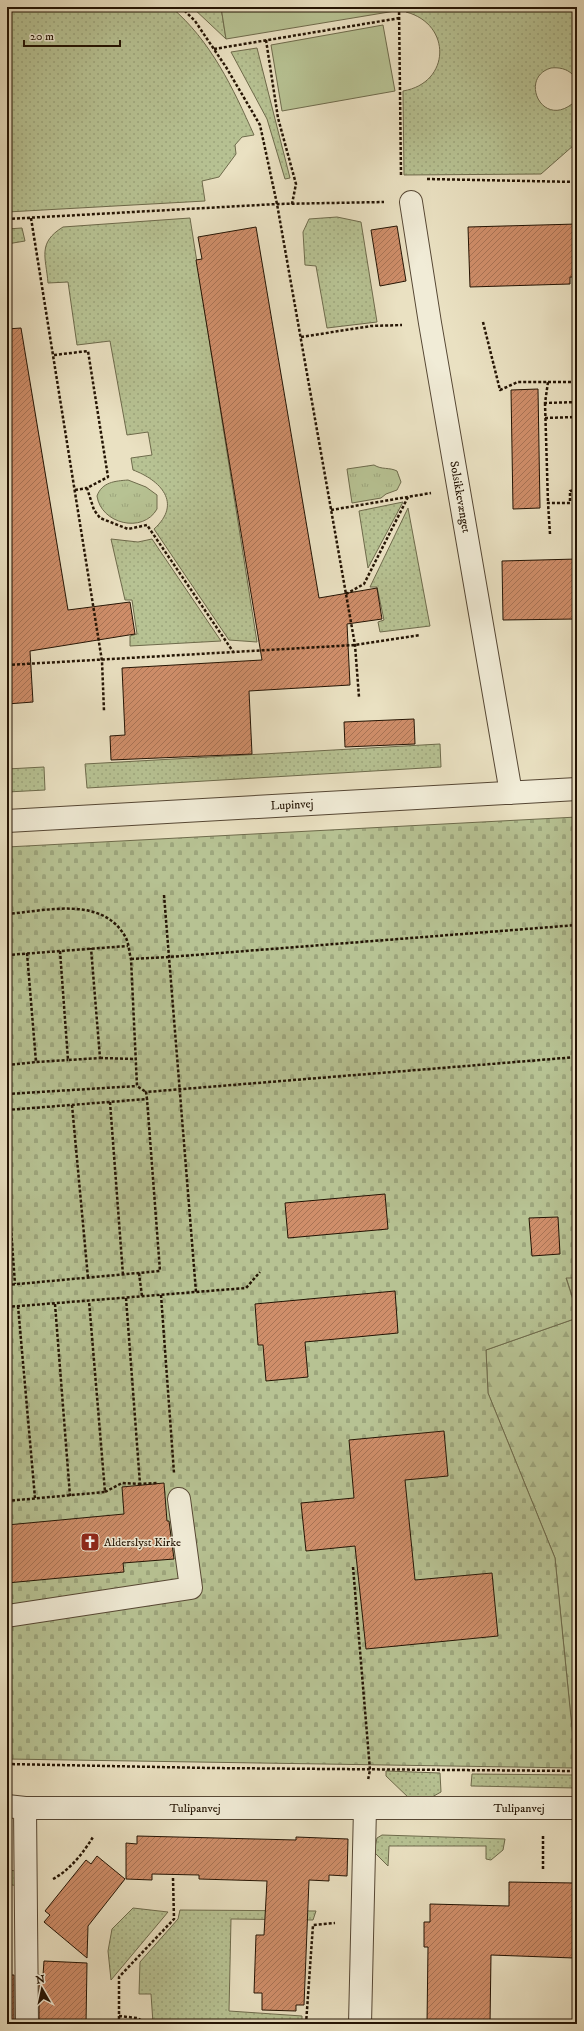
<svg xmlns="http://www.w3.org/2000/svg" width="584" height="2031" font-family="'IM FELL DW Pica',serif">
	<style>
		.grass { fill: url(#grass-dots); stroke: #6e6b4c }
		.forest { fill: url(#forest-firs); stroke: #6e6b4c }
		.cemetery { fill: url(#cemetery-stones); stroke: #6e6b4c }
		.park { fill: url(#park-tufts); stroke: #6e6b4c }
		.garden { fill: #b7c293; stroke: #6e6b4c }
		.building { fill: url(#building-hatch); stroke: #241404 }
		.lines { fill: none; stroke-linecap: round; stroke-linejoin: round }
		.minor-casing { stroke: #564734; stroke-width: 24 }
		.path { stroke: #241404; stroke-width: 2.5; stroke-dasharray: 3 2; stroke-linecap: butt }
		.minor { stroke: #f1ecd7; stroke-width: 22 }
		.labels { text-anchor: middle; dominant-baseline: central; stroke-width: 3; stroke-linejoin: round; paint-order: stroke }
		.street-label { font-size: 12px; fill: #241404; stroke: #f1ecd7 }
		.poi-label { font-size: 12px; fill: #241404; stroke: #f1ecd7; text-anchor: start }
	</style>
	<defs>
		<pattern id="grass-dots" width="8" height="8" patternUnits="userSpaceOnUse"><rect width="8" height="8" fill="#b7c293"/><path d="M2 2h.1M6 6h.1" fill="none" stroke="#9da67d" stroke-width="1.8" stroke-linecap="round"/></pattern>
		<pattern id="forest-firs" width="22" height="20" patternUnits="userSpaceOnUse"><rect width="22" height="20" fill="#b7c293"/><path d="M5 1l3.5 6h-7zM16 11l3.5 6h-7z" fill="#9da67d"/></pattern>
		<pattern id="cemetery-stones" width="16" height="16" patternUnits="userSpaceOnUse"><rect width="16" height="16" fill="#b7c293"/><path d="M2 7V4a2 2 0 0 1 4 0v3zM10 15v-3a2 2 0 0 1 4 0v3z" fill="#9da67d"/></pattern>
		<pattern id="park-tufts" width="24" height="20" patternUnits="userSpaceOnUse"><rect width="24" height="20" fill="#b7c293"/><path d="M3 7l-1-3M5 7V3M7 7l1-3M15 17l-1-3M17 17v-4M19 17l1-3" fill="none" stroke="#9da67d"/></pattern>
		<pattern id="building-hatch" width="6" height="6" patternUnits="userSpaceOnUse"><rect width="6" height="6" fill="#cf8e6a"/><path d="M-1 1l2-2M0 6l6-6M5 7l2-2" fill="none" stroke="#a87355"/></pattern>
	</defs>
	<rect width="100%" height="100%" fill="#eae1c2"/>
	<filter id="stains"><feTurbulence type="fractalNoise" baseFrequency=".005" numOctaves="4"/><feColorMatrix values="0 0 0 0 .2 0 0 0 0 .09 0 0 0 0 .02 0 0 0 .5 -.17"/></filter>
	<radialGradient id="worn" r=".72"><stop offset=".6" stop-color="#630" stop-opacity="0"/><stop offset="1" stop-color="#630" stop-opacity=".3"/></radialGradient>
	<path class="grass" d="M 7,7 L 171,7 C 211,41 233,88 254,135 L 242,137 L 235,145 L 236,154 L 219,177 L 202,181 L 205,201 L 7,212 Z
		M 192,7 L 221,7 L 226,39 Z
		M 405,7 L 573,7 L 573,36 L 577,40 L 577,69 L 572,74 C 567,69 559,67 551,68 C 519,77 541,128 572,104 L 577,109 L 577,137 L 573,141 L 574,145 L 541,174 L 404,175 L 403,91 C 451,83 452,24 406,12 Z
		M 257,48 L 290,178 L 285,179 L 267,119 L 231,52 Z
		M 337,217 L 361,222 L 377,322 L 327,328 L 316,266 L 305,265 L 303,232 L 309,219 Z
		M 190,218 L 257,642 L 229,640 L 154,529 C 183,503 160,480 133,470 L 131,458 L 152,455 L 148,432 L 127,435 L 110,341 L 77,345 L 68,282 L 48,283 C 46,257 37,243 63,227 Z
		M 22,228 L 25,241 L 7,244 L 7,229 Z
		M 403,502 L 368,568 L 359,511 Z
		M 408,508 L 430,626 L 380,632 L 378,622 L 384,620 L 377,587 L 370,587 Z
		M 111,539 L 138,542 L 152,539 L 221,641 L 130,646 L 130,636 L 137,634 L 132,600 L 125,600 Z
		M 440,744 L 441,767 L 87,788 L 85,764 Z
		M 44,767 L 45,790 L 7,792 L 7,769 Z
		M 386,1771 L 440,1773 L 441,1792 L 432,1797 L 410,1799 L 386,1776 Z
		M 472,1774 L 577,1775 L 577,1788 L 471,1786 Z
		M 382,1835 L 505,1839 L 503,1850 L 491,1860 L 486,1859 L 486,1846 L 389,1846 L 388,1866 L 374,1852 L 377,1838 Z
		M 7,1870 L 17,1871 L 18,1886 L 7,1884 Z
		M 133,1908 L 168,1912 L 111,1980 L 108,1951 L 112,1929 Z
		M 180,1910 L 316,1911 L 313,1920 L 231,1919 L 229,2011 L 302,2016 L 302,2024 L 153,2023 L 151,1994 L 139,1994 L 140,1962 L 178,1919 Z"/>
	<path class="forest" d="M 566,1277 L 577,1278 L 577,1312 Z
		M 577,1318 L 577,1768 L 576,1768 L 555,1558 L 488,1393 L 486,1350 Z"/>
	<path class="cemetery" d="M 577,817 L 577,1278 L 566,1278 L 577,1312 L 577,1318 L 486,1350 L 488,1393 L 555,1558 L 576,1768 L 7,1759 L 7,847 Z"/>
	<path class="park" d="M 374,465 C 382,470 389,467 397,471 L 401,482 L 397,490 L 386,494 L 381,498 L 352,503 L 347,469 Z
		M 128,480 L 146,487 L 157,495 L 157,509 C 143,534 101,524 97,496 C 102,482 115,481 128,480 Z"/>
	<path class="garden" d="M 221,7 L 394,7 L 395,11 L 226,39 Z
		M 383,25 L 395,91 L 282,111 L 271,45 Z"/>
	<path class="building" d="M 577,224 L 577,277 L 570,277 L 570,284 L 470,287 L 468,227 Z
		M 397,226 L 406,281 L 380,286 L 371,230 Z
		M 256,227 L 319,598 L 377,588 L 382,619 L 347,624 L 350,685 L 249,691 L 252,754 L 111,760 L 110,736 L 125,735 L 122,668 L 262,660 L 196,260 L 202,259 L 198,237 Z
		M 21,328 L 68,610 L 130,602 L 135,634 L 30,651 L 33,702 L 7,704 L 7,329 Z
		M 538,389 L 540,508 L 513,509 L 511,390 Z
		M 577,559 L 577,619 L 503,620 L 502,561 Z
		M 414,719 L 415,744 L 345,747 L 344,722 Z
		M 385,1194 L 388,1229 L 288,1238 L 285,1203 Z
		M 558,1217 L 560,1254 L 532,1256 L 529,1218 Z
		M 395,1291 L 398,1333 L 305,1342 L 308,1377 L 266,1381 L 263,1345 L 258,1345 L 255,1304 Z
		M 444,1431 L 448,1476 L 405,1480 L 415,1580 L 492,1573 L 498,1636 L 366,1649 L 355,1546 L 306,1551 L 301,1503 L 354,1498 L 349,1440 Z
		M 164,1483 L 167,1521 L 169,1521 L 174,1559 L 123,1563 L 124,1572 L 7,1583 L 7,1525 L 124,1514 L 122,1487 Z
		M 137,1836 L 296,1840 L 296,1837 L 348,1839 L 347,1876 L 329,1875 L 329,1881 L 309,1880 L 304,2005 L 296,2005 L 296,2011 L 262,2010 L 262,1993 L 254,1993 L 256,1935 L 264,1935 L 267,1881 L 199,1879 L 199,1875 L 152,1874 L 152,1880 L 126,1879 L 126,1843 L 137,1844 Z
		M 97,1856 L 125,1879 L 88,1926 L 87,1958 L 44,1922 L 50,1915 L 45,1911 L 86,1860 L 91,1864 Z
		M 509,1882 L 575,1883 L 574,1919 L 577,1919 L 577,1950 L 574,1950 L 574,1958 L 491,1955 L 490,2024 L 427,2024 L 428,1947 L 424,1947 L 424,1922 L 430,1922 L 430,1904 L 509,1906 Z
		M 44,1961 L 87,1963 L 86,2024 L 39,2024 L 39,1975 L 43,1975 Z
		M 7,1975 L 14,1975 L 14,2024 L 7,2024 Z"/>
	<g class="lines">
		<g class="minor-casing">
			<path id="minor" d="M 411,202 L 430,323 L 511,793
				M 7,821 L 577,789
				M 7,1616 L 191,1588 L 179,1499
				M 7,1806 L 25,1808 L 577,1808
				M 25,1808 L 27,2024
				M 360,2024 L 365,1808"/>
		</g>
		<path class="path" d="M 181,7 L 195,21 L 226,67 L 260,125 L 277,204 L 355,645 L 359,697
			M 399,7 L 401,177
			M 266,40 L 278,118 L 296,184 L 292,204
			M 214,49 L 400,18
			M 427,179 L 577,182
			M 31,218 L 102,661 L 104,711
			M 7,219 L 277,204 L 384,202
			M 483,322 L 500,390 L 518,382 L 548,382 L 545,403 L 577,402
			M 301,337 L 371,326 L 402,325
			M 54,355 L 88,351 L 108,477 L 87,488 L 94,510 L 100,518 L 128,529 L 147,525 L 234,653
			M 548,382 L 577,382
			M 545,403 L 548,503
			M 545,418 L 574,417 L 577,472
			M 75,490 L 87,488
			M 331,510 L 431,493
			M 550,534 L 548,503 L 570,503 L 570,491 L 577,490
			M 346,594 L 364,584 L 408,497
			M 7,665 L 355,645 L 420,635
			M 164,895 L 196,1292
			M 7,914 C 46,911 103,895 126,938 C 129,944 129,952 131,959 L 137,1086 L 146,1092
			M 60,951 L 68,1060 L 100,1058 L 91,948
			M 27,953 L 36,1062 L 68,1060
			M 7,955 L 128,946
			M 131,959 L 169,957 L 577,925
			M 100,1058 L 136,1059
			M 7,1065 L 36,1062
			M 7,1094 L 137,1086
			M 110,1102 L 123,1275
			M 72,1105 L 88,1278
			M 7,1110 L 147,1099 L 146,1092 L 577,1057
			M 7,1173 L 15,1284
			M 139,1273 L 142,1296
			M 7,1285 L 160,1271 L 147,1099
			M 161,1295 L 174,1473
			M 126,1298 L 140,1484 L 157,1483
			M 55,1304 L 70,1496
			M 18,1306 L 35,1498
			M 7,1307 L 246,1288 L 260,1272
			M 105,1492 L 122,1483 L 140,1484
			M 7,1501 L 105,1492 L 89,1301
			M 353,1567 L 370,1770 L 368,1780
			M 7,1764 L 209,1768 L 577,1771
			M 543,1869 L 543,1835
			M 53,1879 C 69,1871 84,1852 93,1837
			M 119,2016 L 137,2018 L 148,2024
			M 119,2024 L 119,1977 L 174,1919 L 173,1878
			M 306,2024 L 313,1925 L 335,1923"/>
		<use href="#minor" class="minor"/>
	</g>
	<defs>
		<g id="church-square" transform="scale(1)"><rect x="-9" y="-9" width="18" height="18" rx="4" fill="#8f2418" stroke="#f1ecd7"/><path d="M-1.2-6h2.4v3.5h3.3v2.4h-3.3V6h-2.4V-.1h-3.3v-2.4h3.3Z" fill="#fff"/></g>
	</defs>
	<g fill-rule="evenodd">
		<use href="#church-square" x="90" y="1542"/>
	</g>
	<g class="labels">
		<g class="street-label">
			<text transform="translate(460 497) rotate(80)">Solsikkevænget</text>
			<text transform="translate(292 805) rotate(-3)">Lupinvej</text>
			<text x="195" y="1808">Tulipanvej</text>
			<text x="519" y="1808">Tulipanvej</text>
		</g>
		<g class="poi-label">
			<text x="104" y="1542">Alderslyst Kirke</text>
		</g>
	</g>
	<rect width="584" height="2031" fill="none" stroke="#eae1c2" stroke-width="24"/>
	<rect x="8" y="8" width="568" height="2015" fill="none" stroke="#241404" stroke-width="2"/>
	<rect x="12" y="12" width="560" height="2007" fill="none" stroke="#241404"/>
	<g transform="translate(42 1989) rotate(351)" stroke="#f1ecd7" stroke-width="3" paint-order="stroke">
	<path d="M0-3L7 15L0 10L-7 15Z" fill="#241404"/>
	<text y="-6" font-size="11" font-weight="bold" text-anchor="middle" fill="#241404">N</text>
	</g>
	<path d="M24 40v6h96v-6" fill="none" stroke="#241404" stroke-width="2"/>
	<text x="30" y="40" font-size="12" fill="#241404" stroke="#f1ecd7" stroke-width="3" paint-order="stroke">20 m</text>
	<rect width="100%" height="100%" filter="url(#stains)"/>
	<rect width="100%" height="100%" fill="url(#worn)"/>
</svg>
